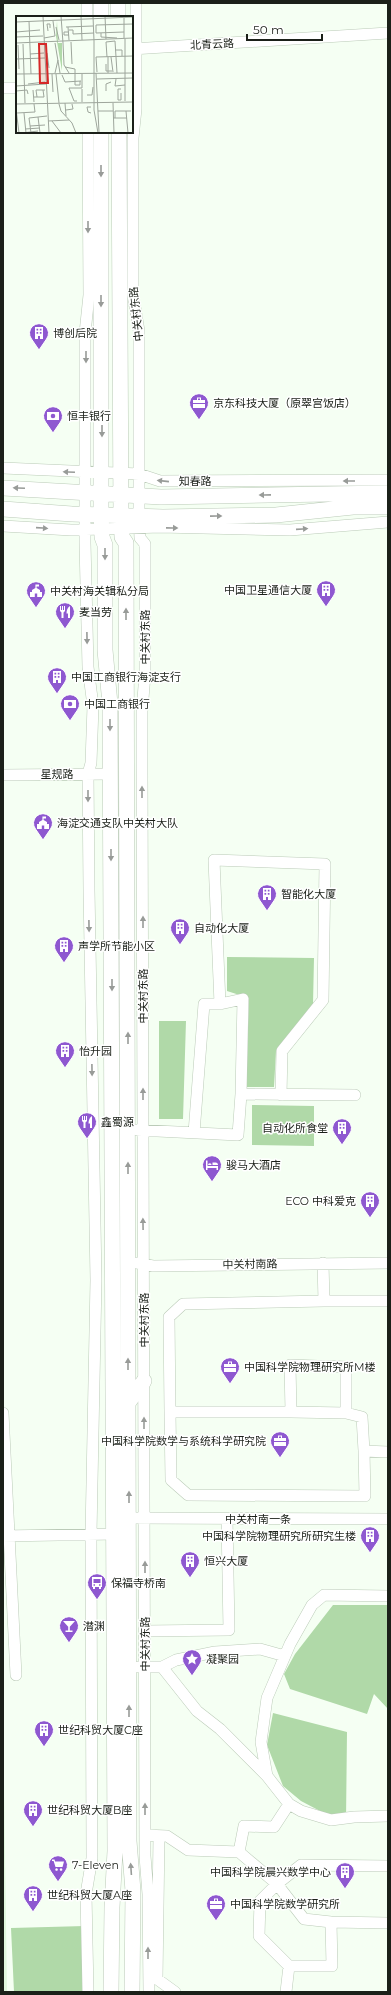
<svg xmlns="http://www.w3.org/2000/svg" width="391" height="1995" font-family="Montserrat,'Noto Sans SC',sans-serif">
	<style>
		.built { fill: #e1f7dd }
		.green { fill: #b0d9a8 }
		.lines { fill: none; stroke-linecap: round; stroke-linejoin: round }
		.minor-casing { stroke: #bbcbb8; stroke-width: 12 }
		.major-casing { stroke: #bbcbb8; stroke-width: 16 }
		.minor { stroke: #fff; stroke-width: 11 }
		.major { stroke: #fff; stroke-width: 15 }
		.oneway { fill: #989b98 }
		.labels { text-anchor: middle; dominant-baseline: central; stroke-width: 3; stroke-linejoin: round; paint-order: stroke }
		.street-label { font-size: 11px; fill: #1b2019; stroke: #fff }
		.poi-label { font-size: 11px; fill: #1b2019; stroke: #fff; text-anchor: start }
		.inset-road { fill: none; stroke: #9ea69c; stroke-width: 1 }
		.view { fill: #d62828; fill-opacity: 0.15; stroke: #d62828; stroke-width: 2 }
		.inset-edge { fill: none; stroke: #1b2019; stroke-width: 2 }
	</style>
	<rect width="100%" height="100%" fill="#f5fff3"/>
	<path class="built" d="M 3,1783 L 4,1783 L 7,1992 L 3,1992 Z"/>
	<path class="green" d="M 227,957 L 314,958 L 313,1004 L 276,1051 L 274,1087 L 246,1087 L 249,998 L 227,991 Z
		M 159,1021 L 186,1021 L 183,1119 L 159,1119 Z
		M 252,1105 L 314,1106 L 314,1146 L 252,1145 Z
		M 333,1605 L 388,1605 L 388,1709 L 374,1694 L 367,1714 L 290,1689 L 284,1674 L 295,1654 Z
		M 273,1713 L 347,1732 L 346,1821 L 341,1822 L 301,1801 L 283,1786 L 267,1745 Z
		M 85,1926 L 85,1992 L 14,1992 L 11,1928 Z"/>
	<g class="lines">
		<g class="minor-casing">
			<path id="minor" d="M 87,3 L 87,17
				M 136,3 L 136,109 L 133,138 L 133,295 L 139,331 L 139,516 L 140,538 L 145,544 L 145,674 L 142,711 L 142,769 L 145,1856 L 148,1894 L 149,1992
				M 132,49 L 388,33
				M 3,88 L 17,88
				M 88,132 L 89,295 L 85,333 L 85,543 L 88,667 L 93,706 L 91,763 L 88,774 L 89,890 L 96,1280 L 91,1534 L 92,1858 L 86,1894 L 88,1992
				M 3,468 L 139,474 L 160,481 L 388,480
				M 3,526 L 71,530 L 160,527 L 290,530 L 388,522
				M 3,775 L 110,774
				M 220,1004 L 243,999 L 241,1094
				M 137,1130 L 238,1135 L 241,1094 L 355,1095
				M 194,1133 L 204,1004 L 220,1004 L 214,860 L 325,864 L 323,1000 L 282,1051 L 281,1095
				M 137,1263 L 153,1266 L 388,1263
				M 323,1263 L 324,1301 L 388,1301
				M 324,1301 L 183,1304 L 169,1317 L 170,1412 L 291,1412 L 290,1365 L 346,1367 L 346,1413 L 362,1417 L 364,1451
				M 170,1412 L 171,1480 L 188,1495 L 365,1496 L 364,1451 L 388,1452
				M 291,1412 L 346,1413
				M 3,1413 L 16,1675
				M 129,1518 L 388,1519
				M 3,1536 L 114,1534
				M 388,1596 L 324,1595 L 312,1605 L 290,1644 L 267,1698 L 261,1742 L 267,1776 L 289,1804 L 301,1811 L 331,1820 L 354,1817 L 388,1816
				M 145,1631 L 229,1630 L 227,1519
				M 138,1667 L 162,1667 L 197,1711 L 220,1729 L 267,1776
				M 162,1667 L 176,1660 L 215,1652 L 260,1649 L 285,1656
				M 145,1835 L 167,1836 L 188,1850 L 239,1852 L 277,1884 L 301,1865 L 388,1866
				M 159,1836 L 157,1979 L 175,1992
				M 239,1852 L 244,1826 L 274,1827 L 289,1804
				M 289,1966 L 259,1936 L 260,1901 L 277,1884 L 304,1919 L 331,1922
				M 286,1992 L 289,1966 L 332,1966 L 331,1922 L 388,1923"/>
		</g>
		<g class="major-casing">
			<path id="major" d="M 101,3 L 101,17
				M 118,3 L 118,17
				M 101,132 L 101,515 L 102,537 L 105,545 L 105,650 L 110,704 L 115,1851 L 112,1907 L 111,1992
				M 119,132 L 121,516 L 122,537 L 126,543 L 129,1841 L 133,1891 L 132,1992
				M 3,488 L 161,497 L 388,493
				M 3,509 L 72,514 L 163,517 L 276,515 L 353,507 L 388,507
				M 128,1403 L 144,1381"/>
		</g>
		<use href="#minor" class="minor"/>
		<use href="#major" class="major"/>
	</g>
	<defs><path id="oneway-solid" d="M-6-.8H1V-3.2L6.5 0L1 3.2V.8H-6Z"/></defs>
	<g class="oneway">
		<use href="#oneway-solid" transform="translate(101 171) rotate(90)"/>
		<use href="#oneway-solid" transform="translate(88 227) rotate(90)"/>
		<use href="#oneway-solid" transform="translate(101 301) rotate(90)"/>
		<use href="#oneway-solid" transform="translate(86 357) rotate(90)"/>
		<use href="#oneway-solid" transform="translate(102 431) rotate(90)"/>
		<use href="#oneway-solid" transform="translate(69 472) rotate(-177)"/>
		<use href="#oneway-solid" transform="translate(163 481) rotate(-174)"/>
		<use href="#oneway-solid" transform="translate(349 481) rotate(180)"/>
		<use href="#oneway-solid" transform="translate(19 488) rotate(-177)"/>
		<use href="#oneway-solid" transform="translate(265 495) rotate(179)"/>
		<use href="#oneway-solid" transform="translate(216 516) rotate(-1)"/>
		<use href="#oneway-solid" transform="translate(42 528) rotate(4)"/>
		<use href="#oneway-solid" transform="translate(172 528) rotate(1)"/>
		<use href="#oneway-solid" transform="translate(302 529) rotate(-4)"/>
		<use href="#oneway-solid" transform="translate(105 554) rotate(90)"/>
		<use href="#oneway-solid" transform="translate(126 614) rotate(-90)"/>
		<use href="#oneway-solid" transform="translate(87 638) rotate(89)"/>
		<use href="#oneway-solid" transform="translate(110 725) rotate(90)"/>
		<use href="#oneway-solid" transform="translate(142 792) rotate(-90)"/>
		<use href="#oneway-solid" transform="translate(88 796) rotate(90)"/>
		<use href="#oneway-solid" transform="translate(111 855) rotate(90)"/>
		<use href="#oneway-solid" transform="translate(143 922) rotate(-90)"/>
		<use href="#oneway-solid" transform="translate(89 926) rotate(89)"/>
		<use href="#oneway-solid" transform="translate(112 985) rotate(90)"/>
		<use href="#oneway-solid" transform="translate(128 1038) rotate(-90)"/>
		<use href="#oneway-solid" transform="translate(92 1070) rotate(89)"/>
		<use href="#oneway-solid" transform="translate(143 1094) rotate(-90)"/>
		<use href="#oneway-solid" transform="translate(128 1168) rotate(-90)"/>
		<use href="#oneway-solid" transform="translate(143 1224) rotate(-91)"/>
		<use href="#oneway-solid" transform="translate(128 1364) rotate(-90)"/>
		<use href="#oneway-solid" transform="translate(144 1423) rotate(-90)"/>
		<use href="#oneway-solid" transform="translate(129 1497) rotate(-90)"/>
		<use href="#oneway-solid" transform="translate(145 1567) rotate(-90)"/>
		<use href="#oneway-solid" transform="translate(129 1711) rotate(-90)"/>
		<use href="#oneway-solid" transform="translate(145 1809) rotate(-90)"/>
		<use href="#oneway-solid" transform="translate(131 1869) rotate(-94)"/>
		<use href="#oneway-solid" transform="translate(148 1953) rotate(-90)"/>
	</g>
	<defs>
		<g id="building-pin" transform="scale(1)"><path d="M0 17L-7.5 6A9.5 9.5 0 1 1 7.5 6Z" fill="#8e58d0" stroke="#fff"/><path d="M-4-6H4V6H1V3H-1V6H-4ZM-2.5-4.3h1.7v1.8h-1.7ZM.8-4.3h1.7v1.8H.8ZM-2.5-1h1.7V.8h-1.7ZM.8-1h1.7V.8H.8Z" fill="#fff"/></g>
		<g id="office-pin" transform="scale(1)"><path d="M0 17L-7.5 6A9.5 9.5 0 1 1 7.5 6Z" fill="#8e58d0" stroke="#fff"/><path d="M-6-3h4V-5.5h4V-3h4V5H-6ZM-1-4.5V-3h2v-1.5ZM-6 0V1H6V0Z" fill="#fff"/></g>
		<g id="bank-pin" transform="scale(1)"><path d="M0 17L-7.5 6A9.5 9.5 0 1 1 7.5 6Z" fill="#8e58d0" stroke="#fff"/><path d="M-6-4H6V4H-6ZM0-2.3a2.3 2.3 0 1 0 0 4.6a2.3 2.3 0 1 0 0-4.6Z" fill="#fff"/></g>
		<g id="civic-pin" transform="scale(1)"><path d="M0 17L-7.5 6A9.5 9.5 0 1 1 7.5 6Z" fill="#8e58d0" stroke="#fff"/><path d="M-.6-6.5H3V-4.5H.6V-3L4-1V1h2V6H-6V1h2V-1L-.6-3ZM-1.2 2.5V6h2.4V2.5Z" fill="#fff"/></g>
		<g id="restaurant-pin" transform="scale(1)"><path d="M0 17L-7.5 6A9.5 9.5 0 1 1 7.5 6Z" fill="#8e58d0" stroke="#fff"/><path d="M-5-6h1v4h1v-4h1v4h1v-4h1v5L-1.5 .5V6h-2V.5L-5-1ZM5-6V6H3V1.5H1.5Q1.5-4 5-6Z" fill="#fff"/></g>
		<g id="hotel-pin" transform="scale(1)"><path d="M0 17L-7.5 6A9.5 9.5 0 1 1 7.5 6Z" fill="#8e58d0" stroke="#fff"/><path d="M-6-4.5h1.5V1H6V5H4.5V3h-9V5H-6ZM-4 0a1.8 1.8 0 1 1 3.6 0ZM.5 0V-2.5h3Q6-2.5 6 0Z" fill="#fff"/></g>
		<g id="bus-pin" transform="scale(1)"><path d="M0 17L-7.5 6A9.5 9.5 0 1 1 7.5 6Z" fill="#8e58d0" stroke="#fff"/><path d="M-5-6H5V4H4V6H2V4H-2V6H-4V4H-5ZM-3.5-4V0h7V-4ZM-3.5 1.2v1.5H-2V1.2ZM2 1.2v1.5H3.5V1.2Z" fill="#fff"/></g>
		<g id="bar-pin" transform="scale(1)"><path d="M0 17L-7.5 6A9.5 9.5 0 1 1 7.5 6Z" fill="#8e58d0" stroke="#fff"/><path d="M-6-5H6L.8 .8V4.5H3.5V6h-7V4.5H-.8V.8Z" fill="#fff"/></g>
		<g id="sight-pin" transform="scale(1)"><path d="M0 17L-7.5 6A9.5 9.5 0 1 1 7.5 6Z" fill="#8e58d0" stroke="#fff"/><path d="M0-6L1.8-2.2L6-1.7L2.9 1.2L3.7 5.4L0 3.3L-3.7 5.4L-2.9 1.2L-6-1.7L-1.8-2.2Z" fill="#fff"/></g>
		<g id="supermarket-pin" transform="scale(1)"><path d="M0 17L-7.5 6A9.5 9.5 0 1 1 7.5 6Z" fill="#8e58d0" stroke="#fff"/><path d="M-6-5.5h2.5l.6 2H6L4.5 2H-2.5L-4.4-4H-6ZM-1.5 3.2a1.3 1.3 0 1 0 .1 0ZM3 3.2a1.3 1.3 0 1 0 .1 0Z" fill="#fff"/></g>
	</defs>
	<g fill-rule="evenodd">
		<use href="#building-pin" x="39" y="333"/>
		<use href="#office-pin" x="199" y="403"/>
		<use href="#bank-pin" x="53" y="416"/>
		<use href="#building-pin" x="326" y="590"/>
		<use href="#civic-pin" x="36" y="591"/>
		<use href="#restaurant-pin" x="65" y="612"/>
		<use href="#building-pin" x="57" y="677"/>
		<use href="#bank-pin" x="70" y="704"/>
		<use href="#civic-pin" x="43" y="823"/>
		<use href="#building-pin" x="267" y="894"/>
		<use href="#building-pin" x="180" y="928"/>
		<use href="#building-pin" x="64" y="946"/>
		<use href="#building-pin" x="65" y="1051"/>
		<use href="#restaurant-pin" x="87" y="1122"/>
		<use href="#building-pin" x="342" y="1128"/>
		<use href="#hotel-pin" x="212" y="1165"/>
		<use href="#building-pin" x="370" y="1201"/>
		<use href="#office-pin" x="230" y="1367"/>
		<use href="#office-pin" x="280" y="1441"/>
		<use href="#building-pin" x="370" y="1536"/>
		<use href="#building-pin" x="190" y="1561"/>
		<use href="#bus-pin" x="97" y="1583"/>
		<use href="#bar-pin" x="69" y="1626"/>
		<use href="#sight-pin" x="192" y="1659"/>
		<use href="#building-pin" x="44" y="1730"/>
		<use href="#building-pin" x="33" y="1810"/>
		<use href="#supermarket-pin" x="58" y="1865"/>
		<use href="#building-pin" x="345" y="1872"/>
		<use href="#building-pin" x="33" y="1895"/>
		<use href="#office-pin" x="216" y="1904"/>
	</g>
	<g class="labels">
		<g class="street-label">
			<text transform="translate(212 44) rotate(-3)">北青云路</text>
			<text transform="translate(136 314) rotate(-96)">中关村东路</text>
			<text x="195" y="481">知春路</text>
			<text transform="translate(145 637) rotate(-90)">中关村东路</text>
			<text x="57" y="774">星规路</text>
			<text transform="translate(143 996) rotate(-90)">中关村东路</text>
			<text transform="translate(250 1264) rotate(-1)">中关村南路</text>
			<text transform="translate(144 1320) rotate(-90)">中关村东路</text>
			<text x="258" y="1519">中关村南一条</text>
			<text transform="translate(145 1644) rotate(-90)">中关村东路</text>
		</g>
		<g class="poi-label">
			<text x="53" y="333">博创后院</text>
			<text x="213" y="403">京东科技大厦（原翠宫饭店）</text>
			<text x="67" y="416">恒丰银行</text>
			<text x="312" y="590" text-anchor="end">中国卫星通信大厦</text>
			<text x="50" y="591">中关村海关辑私分局</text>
			<text x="79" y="612">麦当劳</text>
			<text x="71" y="677">中国工商银行海淀支行</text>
			<text x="84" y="704">中国工商银行</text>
			<text x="57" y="823">海淀交通支队中关村大队</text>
			<text x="281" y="894">智能化大厦</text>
			<text x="194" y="928">自动化大厦</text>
			<text x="78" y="946">声学所节能小区</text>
			<text x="79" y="1051">怡升园</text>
			<text x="101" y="1122">鑫蜀源</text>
			<text x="328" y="1128" text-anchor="end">自动化所食堂</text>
			<text x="226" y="1165">骏马大酒店</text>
			<text x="356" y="1201" text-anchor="end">ECO 中科爱克</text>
			<text x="244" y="1367">中国科学院物理研究所M楼</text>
			<text x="266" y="1441" text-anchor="end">中国科学院数学与系统科学研究院</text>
			<text x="356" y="1536" text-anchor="end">中国科学院物理研究所研究生楼</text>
			<text x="204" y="1561">恒兴大厦</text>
			<text x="111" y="1583">保福寺桥南</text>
			<text x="83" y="1626">潜渊</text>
			<text x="206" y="1659">凝聚园</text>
			<text x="58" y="1730">世纪科贸大厦C座</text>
			<text x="47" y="1810">世纪科贸大厦B座</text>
			<text x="72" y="1865">7-Eleven</text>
			<text x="331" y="1872" text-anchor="end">中国科学院晨兴数学中心</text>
			<text x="47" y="1895">世纪科贸大厦A座</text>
			<text x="230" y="1904">中国科学院数学研究所</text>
		</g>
	</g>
	<g transform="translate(16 16)">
		<rect width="117" height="117" fill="#f5fff3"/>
		<path d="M 41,5 L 42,27 L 46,27 L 46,55 L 40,20 Z" fill="#b0d9a8"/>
		<path class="inset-road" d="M 27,0 L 33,117M 45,0 L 47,27M 65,0 L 66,24M 77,0 L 78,25M 89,0 L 90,23M 108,2 L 108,22M 13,5 L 15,58M 0,6 L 117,1M 40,11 L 43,24M 50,11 L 77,10M 52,11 L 53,24M 53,14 L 57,14 L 57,18 L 78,17M 32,15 L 31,8 L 34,8 L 34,12M 0,16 L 24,14M 108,16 L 80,17 L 80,9 L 117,8M 85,17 L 85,21 L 101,22M 53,19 L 48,19 L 48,16 L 53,16M 0,21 L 27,20M 28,22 L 39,20 L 37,5M 109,23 L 109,85M 78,25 L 78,94 L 82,117M 55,26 L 56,48M 90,26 L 99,25 L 101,57M 90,26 L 91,41M 0,27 L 117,22M 39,27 L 44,57M 47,27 L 48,49 L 53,57M 7,28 L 9,87M 2,29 L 3,53M 99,34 L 106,34 L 106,40M 31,37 L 33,52M 14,38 L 28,37M 80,41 L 81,56M 80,41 L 117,40M 92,41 L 92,57M 95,41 L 97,56M 0,43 L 29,42M 90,48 L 90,55 L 96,55M 49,51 L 59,53 L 59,69 L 64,69 L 64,65M 39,57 L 42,44M 80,57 L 83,116M 0,58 L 117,57M 36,58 L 37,76M 40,58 L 43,87M 46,59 L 49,66 L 65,65M 81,63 L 117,62M 100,63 L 99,70 L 109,69M 12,68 L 29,66M 0,70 L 30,68M 66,73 L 66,86M 105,73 L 102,73 L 102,84 L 105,84 L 105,77M 17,74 L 18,86M 0,75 L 11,74 L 12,78M 90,75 L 90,68 L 95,66M 71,79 L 76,79 L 77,71M 18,81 L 28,81 L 27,74M 21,81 L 20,74 L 29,74M 61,85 L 58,85 L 53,72 L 66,72 L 66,58M 49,87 L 50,100M 97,87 L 98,117M 0,88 L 117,86M 43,88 L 45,95 L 56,107 L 60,117M 75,91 L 71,91 L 72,96 L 75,97M 0,93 L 3,117M 50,94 L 57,93 L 56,88M 82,95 L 97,95M 110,95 L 112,117M 1,97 L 19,96 L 18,88M 8,97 L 10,117M 22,101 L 24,117M 98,102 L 111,102M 99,102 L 99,95 L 115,95M 32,105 L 53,104M 36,105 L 45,117M 14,110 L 29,109M 9,113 L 24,112M 6,117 L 22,115M 15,117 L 13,102 L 31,100"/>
		<path class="view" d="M 23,28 L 30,28 L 32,67 L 24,67 Z"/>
		<rect width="117" height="117" class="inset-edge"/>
	</g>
	<rect width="391" height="1995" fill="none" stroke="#1b2019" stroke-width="8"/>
	<path d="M247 34v6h75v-6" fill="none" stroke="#1b2019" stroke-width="2"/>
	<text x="253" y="34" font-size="12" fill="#1b2019" stroke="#ffffff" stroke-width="3" paint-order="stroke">50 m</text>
</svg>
